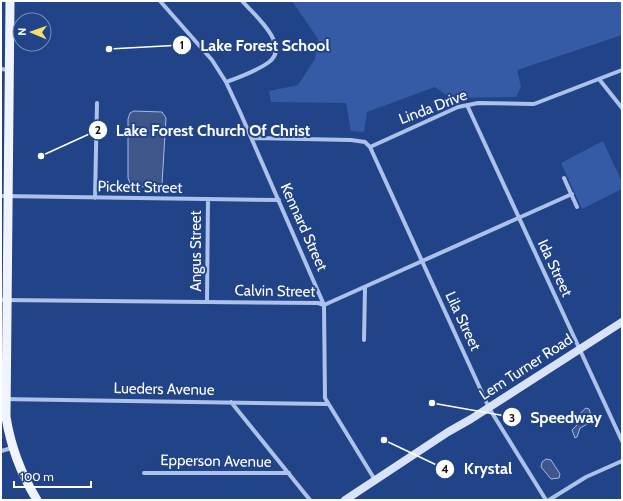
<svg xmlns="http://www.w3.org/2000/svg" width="623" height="501" font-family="Cabin,sans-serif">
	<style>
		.green { fill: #355ba6 }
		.water { fill: #3e5689; stroke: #a0bbeb }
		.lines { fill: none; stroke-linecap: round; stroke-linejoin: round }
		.street { stroke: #acc2ea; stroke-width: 4 }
		.secondary { stroke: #d8e2f8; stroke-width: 8 }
		.primary { stroke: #f0f4fe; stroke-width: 9 }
		.labels { text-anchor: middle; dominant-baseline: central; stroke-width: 4; stroke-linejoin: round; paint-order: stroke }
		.street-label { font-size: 15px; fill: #fff; stroke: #214388 }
		.leader { fill: none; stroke: #fff; stroke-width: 1.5 }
		.callout-dot { fill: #fff; stroke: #214388; stroke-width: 1.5 }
		.mark-label { font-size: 12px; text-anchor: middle; font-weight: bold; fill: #111 }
		.callout-label { font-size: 16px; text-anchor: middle; font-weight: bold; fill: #fff; stroke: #214388; stroke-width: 4; stroke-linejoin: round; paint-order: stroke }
	</style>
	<rect width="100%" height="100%" fill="#214388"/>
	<path class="green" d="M 292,1 L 622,1 L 622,35 L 517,70 L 521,87 L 516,97 L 450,98 L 435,87 L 367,112 L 364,132 L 351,131 L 346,103 L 271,102 L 269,91 L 298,85 L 315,59 L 318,39 Z
		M 603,141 L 622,182 L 622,189 L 582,209 L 561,163 Z"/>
	<path class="water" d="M 134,111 L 162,112 L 166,118 L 162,184 L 160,185 L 139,187 L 130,183 L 128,178 L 128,119 L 130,113 Z
		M 586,408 L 589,409 L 593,421 L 580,428 L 577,437 L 575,438 L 572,430 L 578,424 C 580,416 578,414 586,408 Z
		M 546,459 L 551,460 L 560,474 L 559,478 L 551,479 L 541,467 L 542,462 Z"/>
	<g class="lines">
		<path class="street" d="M 160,1 L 212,60 L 226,82 L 240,112 L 324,305 L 325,398 L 375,480
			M 1,69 L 9,70
			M 599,79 L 622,108
			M 226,82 C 240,77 257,71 269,62 C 291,46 254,14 242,1
			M 467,105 L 622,441
			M 252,138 L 351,140 L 365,142 L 370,147 L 489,408 L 546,500
			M 370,147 L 458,107 L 478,103 L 534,104 L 622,70
			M 564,178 L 577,207
			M 1,196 L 279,200
			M 95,198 L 97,103
			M 1,300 L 318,303 L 324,305 L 572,194
			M 207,302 L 208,199
			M 364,340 L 365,288
			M 1,399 L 327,404
			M 231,402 L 310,500
			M 1,451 L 12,448
			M 144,473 L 289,473
			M 549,500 L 586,477 L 622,461"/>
		<path class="secondary" d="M 345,500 L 448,432 L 471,419 L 622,322"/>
		<path class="primary" d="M 10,1 L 6,417 C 11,448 21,474 37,500"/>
	</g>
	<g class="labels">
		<g class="street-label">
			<text transform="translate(433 107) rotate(-21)">Linda Drive</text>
			<text transform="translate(140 187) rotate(1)">Pickett Street</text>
			<text transform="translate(304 227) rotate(66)">Kennard Street</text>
			<text transform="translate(196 251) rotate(-90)">Angus Street</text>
			<text transform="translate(555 268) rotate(65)">Ida Street</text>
			<text transform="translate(275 291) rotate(1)">Calvin Street</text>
			<text transform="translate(463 321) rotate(65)">Lila Street</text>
			<text transform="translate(526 367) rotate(-33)">Lem Turner Road</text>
			<text transform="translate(164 389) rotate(1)">Lueders Avenue</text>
			<text transform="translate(216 461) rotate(1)">Epperson Avenue</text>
		</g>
	</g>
	<path class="leader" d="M109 49L182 45M41 156L98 130M432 403L512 417M384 440L445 469"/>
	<g class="callout-dot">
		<circle cx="109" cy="49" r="4"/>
		<circle cx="41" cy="156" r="4"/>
		<circle cx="432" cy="403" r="4"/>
		<circle cx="384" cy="440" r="4"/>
		<circle cx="182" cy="45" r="10"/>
		<circle cx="98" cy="130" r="10"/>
		<circle cx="512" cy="417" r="10"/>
		<circle cx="445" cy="469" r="10"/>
	</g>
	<g class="mark-label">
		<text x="182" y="49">1</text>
		<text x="98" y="134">2</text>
		<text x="512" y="422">3</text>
		<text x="445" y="473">4</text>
	</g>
	<g class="callout-label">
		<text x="265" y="51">Lake Forest School</text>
		<text x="213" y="136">Lake Forest Church Of Christ</text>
		<text x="566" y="423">Speedway</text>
		<text x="488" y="474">Krystal</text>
	</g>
	<rect width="623" height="501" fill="none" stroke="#ffffff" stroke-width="4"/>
	<g transform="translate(32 32) rotate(272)"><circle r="19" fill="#214388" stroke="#7a8eb8"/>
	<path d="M0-3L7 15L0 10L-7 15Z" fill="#f7de6e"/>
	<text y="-6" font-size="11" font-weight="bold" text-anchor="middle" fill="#ffffff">N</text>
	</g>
	<path d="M14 481v6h77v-6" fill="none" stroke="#ffffff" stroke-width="2"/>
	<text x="20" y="481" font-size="12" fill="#ffffff" stroke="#214388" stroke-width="3" paint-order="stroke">100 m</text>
</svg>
